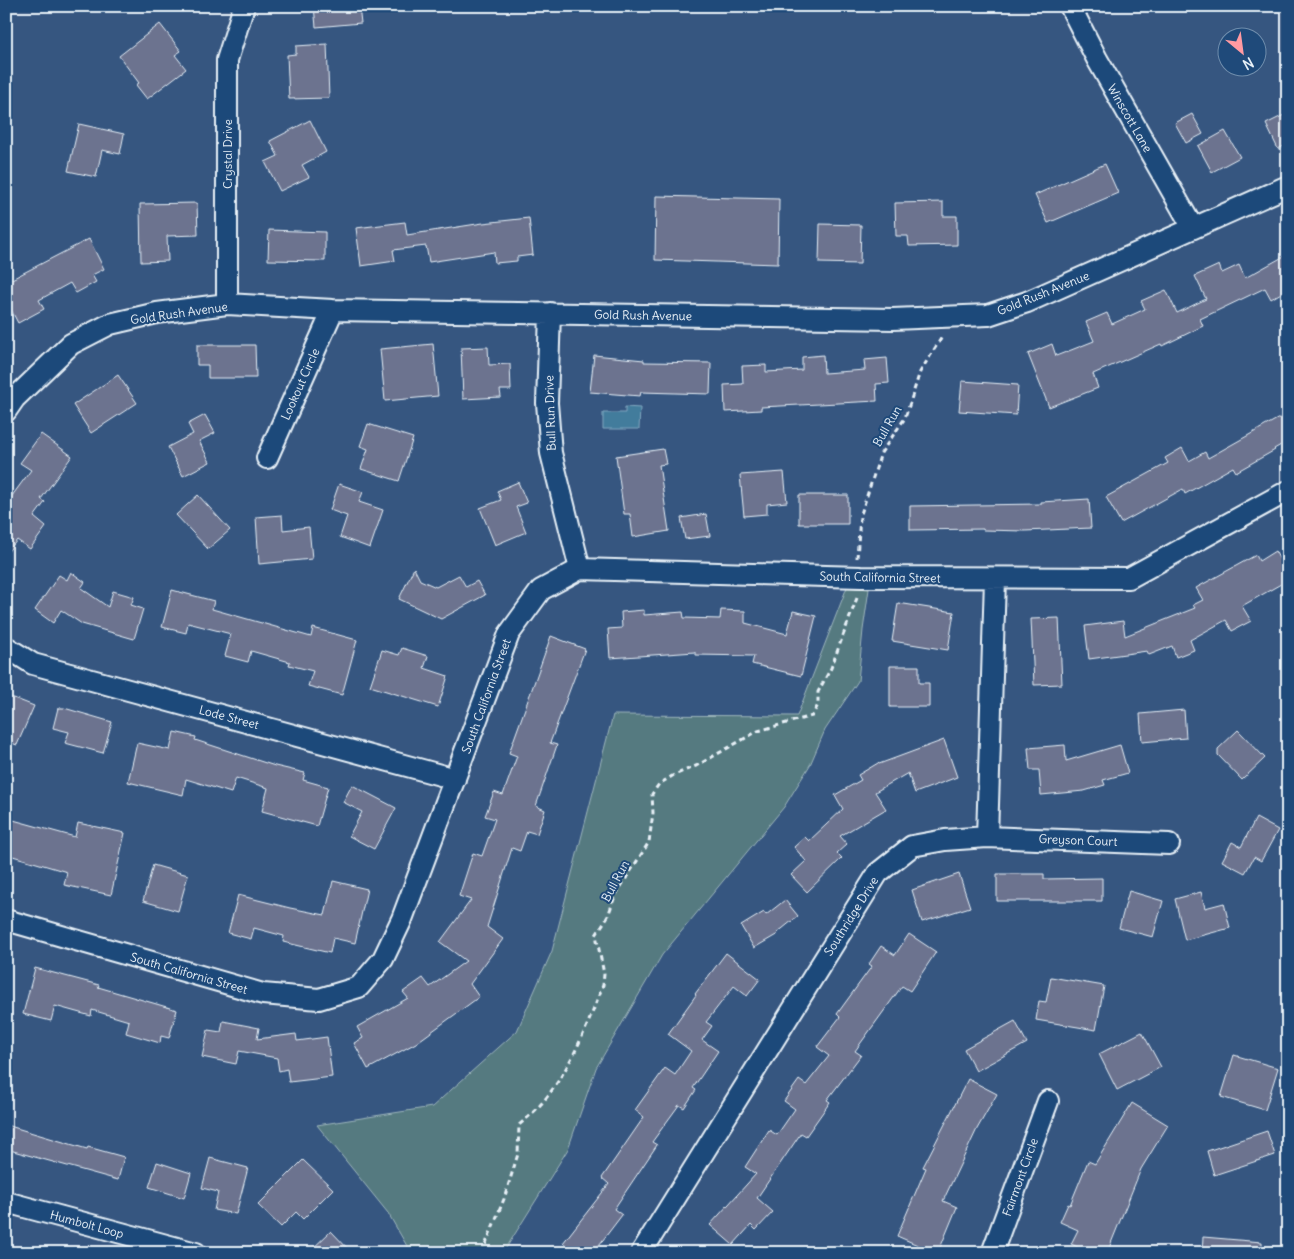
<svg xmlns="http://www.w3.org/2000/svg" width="1294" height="1259" font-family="Delius,sans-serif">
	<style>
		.green { fill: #557a80; stroke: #9eb6bc }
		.water { fill: #427b9c; stroke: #84aac1 }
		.building { fill: #6c738f; stroke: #e8f1f8 }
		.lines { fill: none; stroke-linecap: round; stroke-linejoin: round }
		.minor-casing { stroke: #e8f1f8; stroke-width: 24 }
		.path { stroke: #e8f1f8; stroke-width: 3; stroke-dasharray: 5 4; stroke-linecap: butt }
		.minor { stroke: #1f4a7a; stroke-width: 20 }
		.labels { text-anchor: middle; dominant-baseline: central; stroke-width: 4; stroke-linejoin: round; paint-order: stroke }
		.street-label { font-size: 12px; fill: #e8f1f8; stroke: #1f4a7a }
	</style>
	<rect width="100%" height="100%" fill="#365680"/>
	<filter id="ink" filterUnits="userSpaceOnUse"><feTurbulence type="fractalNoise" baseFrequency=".02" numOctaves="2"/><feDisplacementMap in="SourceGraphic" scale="10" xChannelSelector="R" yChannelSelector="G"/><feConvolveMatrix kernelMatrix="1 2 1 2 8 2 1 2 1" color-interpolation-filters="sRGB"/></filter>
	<g filter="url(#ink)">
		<path class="green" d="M 847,587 L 869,589 L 863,630 L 858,681 L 825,730 L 810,765 L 784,807 L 662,955 L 596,1068 L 568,1149 L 503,1253 L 411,1253 L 388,1213 L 317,1125 L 432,1107 L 517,1031 L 552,951 L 613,715 L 797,716 Z"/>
		<path class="water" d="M 625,407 L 640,408 L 639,429 L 603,429 L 603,413 L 625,413 Z"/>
		<path class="building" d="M 314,6 L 359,6 L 361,23 L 316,27 Z
			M 160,24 L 181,51 L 175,55 L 186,69 L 147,99 L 136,85 L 139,83 L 119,56 Z
			M 327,44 L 329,98 L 289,99 L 287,55 L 296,54 L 296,46 Z
			M 1288,113 L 1288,144 L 1278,149 L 1266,124 Z
			M 1192,114 L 1203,134 L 1186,143 L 1175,123 Z
			M 310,120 L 326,152 L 302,165 L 309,177 L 280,191 L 265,162 L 278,156 L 270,141 Z
			M 79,124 L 124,134 L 120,154 L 102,150 L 96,177 L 68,171 Z
			M 1225,131 L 1240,157 L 1212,172 L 1198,146 Z
			M 1105,164 L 1118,193 L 1048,223 L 1035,195 Z
			M 656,196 L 779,199 L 778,264 L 655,260 Z
			M 943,202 L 943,216 L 957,216 L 957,245 L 909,246 L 908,236 L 896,236 L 895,203 Z
			M 197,203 L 198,235 L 167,236 L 168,261 L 141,262 L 140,204 Z
			M 529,218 L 533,255 L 517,257 L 517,261 L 495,263 L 494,252 L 429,262 L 426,246 L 393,250 L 395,261 L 361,266 L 356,228 L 405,222 L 407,235 L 483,223 Z
			M 820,224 L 861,225 L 860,264 L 819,263 Z
			M 269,230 L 325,232 L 325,261 L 268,260 Z
			M 89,239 L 104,269 L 92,275 L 96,282 L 76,293 L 70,283 L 39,300 L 44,309 L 18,323 L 6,300 L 6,282 Z
			M 1288,254 L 1288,289 L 1271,299 L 1265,288 L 1200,319 L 1203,326 L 1162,346 L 1161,344 L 1093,374 L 1098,388 L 1049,407 L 1028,354 L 1052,344 L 1056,356 L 1094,341 L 1086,322 L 1107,313 L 1112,324 L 1145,309 L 1141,301 L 1166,290 L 1177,313 L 1206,299 L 1195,276 L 1219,265 L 1222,273 L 1239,265 L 1245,278 Z
			M 433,344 L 438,396 L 385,401 L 380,349 Z
			M 197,345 L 255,345 L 256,378 L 208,378 L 208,365 L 197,365 Z
			M 488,347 L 489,365 L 510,364 L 511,390 L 500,390 L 501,397 L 463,399 L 461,348 Z
			M 594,355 L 644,360 L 644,362 L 711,363 L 710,394 L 641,392 L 640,396 L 590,392 Z
			M 823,355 L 824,373 L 865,370 L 864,360 L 887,358 L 889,383 L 876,384 L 877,401 L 761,407 L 761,410 L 725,412 L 724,385 L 743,384 L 742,366 L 766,365 L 766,372 L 802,370 L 802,357 Z
			M 118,375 L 137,403 L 91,433 L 73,405 Z
			M 962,381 L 1018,385 L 1016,415 L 959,411 Z
			M 1288,413 L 1288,441 L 1274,449 L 1275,450 L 1236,472 L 1233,467 L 1185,494 L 1183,489 L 1121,523 L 1106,497 L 1168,463 L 1165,458 L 1182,448 L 1189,461 L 1205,452 L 1208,458 Z
			M 205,415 L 215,433 L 199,441 L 210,462 L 183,476 L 168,447 L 193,434 L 188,424 Z
			M 368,424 L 413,438 L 399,481 L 361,469 L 368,449 L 360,446 Z
			M 41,434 L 72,456 L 41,499 L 45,502 L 34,517 L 46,527 L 30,549 L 17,540 L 6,554 L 6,504 L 31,470 L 20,463 Z
			M 663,449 L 666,464 L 659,465 L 669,531 L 633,537 L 630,514 L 624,514 L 616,456 Z
			M 784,472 L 787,502 L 767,504 L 767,514 L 744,516 L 740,475 Z
			M 518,482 L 527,503 L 516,507 L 526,532 L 495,545 L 480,508 L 501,500 L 497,491 Z
			M 339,484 L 363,492 L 359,502 L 383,510 L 370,548 L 340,537 L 347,516 L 330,510 Z
			M 198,495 L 230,530 L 208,549 L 176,515 Z
			M 799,495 L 848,495 L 848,524 L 799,524 Z
			M 1089,499 L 1091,528 L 1025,531 L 983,530 L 983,529 L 910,530 L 910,506 L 1041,504 L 1041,502 Z
			M 706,514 L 710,536 L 685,539 L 681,518 Z
			M 282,515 L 283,530 L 309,527 L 312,559 L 259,564 L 256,517 Z
			M 1275,551 L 1288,574 L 1288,580 L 1242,606 L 1251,621 L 1232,631 L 1226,620 L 1190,640 L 1194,650 L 1176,657 L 1172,646 L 1149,655 L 1147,651 L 1089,659 L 1085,626 L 1123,621 L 1125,636 L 1195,608 L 1193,605 L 1203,600 L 1196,588 L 1256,555 L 1259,561 Z
			M 414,568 L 420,580 L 436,587 L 459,575 L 466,587 L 477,581 L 485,595 L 441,619 L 399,599 Z
			M 71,572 L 85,582 L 81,588 L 108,607 L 113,591 L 134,597 L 131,605 L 143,609 L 134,639 L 82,624 L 61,610 L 53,623 L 35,610 L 59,575 L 67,580 Z
			M 172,590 L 214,601 L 212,609 L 311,637 L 313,628 L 357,640 L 342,695 L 308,686 L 313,671 L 289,665 L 290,662 L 251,651 L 248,662 L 225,656 L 231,634 L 188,623 L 186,633 L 162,627 Z
			M 898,603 L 954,612 L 948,650 L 892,641 Z
			M 644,610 L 644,615 L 683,612 L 684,618 L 720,619 L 721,610 L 745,611 L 745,623 L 787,634 L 793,611 L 816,616 L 801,676 L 752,664 L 754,656 L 695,655 L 695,652 L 610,658 L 608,629 L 622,628 L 621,612 Z
			M 1059,618 L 1062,684 L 1034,685 L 1031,619 Z
			M 551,636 L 585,649 L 550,743 L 557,745 L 536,806 L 545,810 L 537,834 L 527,831 L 520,851 L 512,848 L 487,927 L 503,939 L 470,984 L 479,997 L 416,1043 L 368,1069 L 354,1043 L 363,1038 L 357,1027 L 408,998 L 403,992 L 423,978 L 430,987 L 466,961 L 440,942 L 471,900 L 459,896 L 473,853 L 482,856 L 495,819 L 485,816 L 494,792 L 503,795 L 517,756 L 509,753 Z
			M 402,648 L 428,656 L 424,668 L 448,676 L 438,707 L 370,686 L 382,650 L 399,655 Z
			M 890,666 L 919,666 L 919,683 L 929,683 L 929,707 L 890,707 Z
			M 6,695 L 34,706 L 17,745 L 6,741 Z
			M 58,708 L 64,708 L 112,722 L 103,753 L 65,743 L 69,732 L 53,728 Z
			M 1184,710 L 1186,738 L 1142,742 L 1140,714 Z
			M 1238,730 L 1265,758 L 1242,780 L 1218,755 L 1218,749 Z
			M 174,732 L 196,737 L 195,740 L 275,766 L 305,773 L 303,780 L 328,787 L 317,826 L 262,811 L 268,788 L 236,778 L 231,793 L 186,779 L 183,795 L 128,782 L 137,743 L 170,750 Z
			M 944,740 L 957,777 L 915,793 L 908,773 L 875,792 L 886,809 L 840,836 L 847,844 L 837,853 L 842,858 L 807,892 L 791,875 L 806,861 L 794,847 L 805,837 L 809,841 L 843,809 L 835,795 L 861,780 L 858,775 L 878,763 L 879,764 Z
			M 1065,745 L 1066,761 L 1120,745 L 1128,773 L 1103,780 L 1105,785 L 1084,791 L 1041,795 L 1039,770 L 1030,770 L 1028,748 Z
			M 352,785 L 396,808 L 374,849 L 349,836 L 362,812 L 343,802 Z
			M 6,818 L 75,837 L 78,823 L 125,833 L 111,895 L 64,885 L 67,872 L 6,854 Z
			M 1256,818 L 1278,830 L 1261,861 L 1254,857 L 1245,873 L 1222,861 L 1232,842 L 1241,847 Z
			M 153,865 L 188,875 L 178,911 L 143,901 Z
			M 959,874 L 970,907 L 922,922 L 912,890 Z
			M 997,874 L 1044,874 L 1044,879 L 1102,878 L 1102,901 L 997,901 Z
			M 333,881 L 367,889 L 355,943 L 333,938 L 330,953 L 283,942 L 284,936 L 254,928 L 251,939 L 228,933 L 238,895 L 290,908 L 325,915 Z
			M 1129,891 L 1163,901 L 1153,937 L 1119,928 Z
			M 1201,892 L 1205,908 L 1224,903 L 1230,928 L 1185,940 L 1175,899 Z
			M 785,900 L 798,916 L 777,933 L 778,934 L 754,948 L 741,926 L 764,912 L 766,915 Z
			M 909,934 L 936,952 L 910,991 L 902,986 L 855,1051 L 861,1055 L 827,1100 L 830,1102 L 806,1136 L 801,1133 L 757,1198 L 773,1212 L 756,1230 L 751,1225 L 733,1245 L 710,1225 L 756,1174 L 745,1167 L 769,1130 L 777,1135 L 795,1109 L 784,1101 L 799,1080 L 806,1085 L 829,1056 L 817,1047 L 840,1017 L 837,1014 L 872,966 L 869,964 L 881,946 L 895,955 Z
			M 726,953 L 760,979 L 747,996 L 734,986 L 706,1022 L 712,1026 L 702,1040 L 718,1051 L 693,1088 L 696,1090 L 684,1108 L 679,1105 L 652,1142 L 657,1145 L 614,1209 L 622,1215 L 593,1253 L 576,1253 L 563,1243 L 609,1184 L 602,1178 L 644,1117 L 635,1110 L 665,1068 L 675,1075 L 691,1051 L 668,1034 L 696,995 L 695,994 Z
			M 35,968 L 99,985 L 98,987 L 177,1010 L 169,1038 L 161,1036 L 160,1043 L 126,1033 L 129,1021 L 92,1010 L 91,1016 L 55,1006 L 51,1021 L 23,1014 Z
			M 1051,977 L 1104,986 L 1096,1030 L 1036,1020 L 1039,1001 L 1046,1002 Z
			M 223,1021 L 259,1028 L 257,1039 L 296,1034 L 297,1041 L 327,1037 L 332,1077 L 289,1082 L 287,1069 L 279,1071 L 277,1058 L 239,1051 L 236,1064 L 202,1057 L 208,1030 L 221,1032 Z
			M 1015,1021 L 1027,1043 L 976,1071 L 964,1049 Z
			M 1142,1032 L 1161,1067 L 1117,1090 L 1099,1054 Z
			M 1234,1055 L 1278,1068 L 1265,1110 L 1221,1097 Z
			M 968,1079 L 997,1094 L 977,1129 L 943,1201 L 957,1207 L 938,1253 L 936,1253 L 897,1236 L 926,1168 L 923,1167 Z
			M 1132,1103 L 1168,1125 L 1141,1169 L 1107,1253 L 1090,1253 L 1071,1244 L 1078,1230 L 1060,1222 L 1068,1204 L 1070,1205 L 1088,1161 L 1095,1164 Z
			M 6,1125 L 87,1149 L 88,1147 L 124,1157 L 118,1180 L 6,1149 Z
			M 1267,1131 L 1275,1155 L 1214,1175 L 1207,1151 Z
			M 210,1158 L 248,1168 L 236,1214 L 214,1210 L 218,1192 L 202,1188 Z
			M 303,1160 L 333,1189 L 303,1219 L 296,1212 L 281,1227 L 258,1205 Z
			M 157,1162 L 191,1173 L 184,1198 L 149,1187 Z
			M 331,1231 L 352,1253 L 308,1253 Z
			M 1203,1237 L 1262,1242 L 1262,1253 L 1202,1253 Z"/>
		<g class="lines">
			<g class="minor-casing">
				<path id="minor" d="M 1070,6 L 1097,59 L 1193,228
					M 227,304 L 227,60 L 244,6
					M 550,313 L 547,403 L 551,453 L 580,569
					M 6,411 L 15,398 L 71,344 L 110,324 L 157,313 L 227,304 L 333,310 L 893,319 L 988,315 L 1027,302 L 1288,186
					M 267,458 L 333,310
					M 6,647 L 33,664 L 455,779
					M 987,837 L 995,579
					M 6,920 L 263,994 L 319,999 L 359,987 L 383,959 L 402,919 L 509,634 L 541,590 L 580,569 L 861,577 L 1129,578 L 1288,491
					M 6,1202 L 196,1253
					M 641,1253 L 878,873 L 912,846 L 945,840 L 987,837 L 1169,844
					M 992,1253 L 1048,1101"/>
			</g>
			<path class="path" d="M 857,558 L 860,517 L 881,453 L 905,418 L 920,372 L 942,337
				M 482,1253 L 504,1199 L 518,1154 L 519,1125 C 527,1118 535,1111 542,1103 C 570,1070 588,1025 603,985 L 604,974 L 596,935 L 608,916 L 615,896 L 649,842 L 653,813 L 652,794 L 659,784 L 674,775 L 696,766 L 758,731 L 812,716 L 818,705 L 818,692 L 831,668 L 857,598"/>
			<use href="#minor" class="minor"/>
		</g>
	</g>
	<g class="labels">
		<g class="street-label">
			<text transform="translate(1130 118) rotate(60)">Winscott Lane</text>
			<text transform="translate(227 154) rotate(-90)">Crystal Drive</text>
			<text transform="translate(1043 293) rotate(-22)">Gold Rush Avenue</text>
			<text transform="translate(179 313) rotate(-8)">Gold Rush Avenue</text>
			<text transform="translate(643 315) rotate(1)">Gold Rush Avenue</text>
			<text transform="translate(300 384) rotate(-66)">Lookout Circle</text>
			<text transform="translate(550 413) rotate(-92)">Bull Run Drive</text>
			<text transform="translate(887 426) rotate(-60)">Bull Run</text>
			<text transform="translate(880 577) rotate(1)">South California Street</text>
			<text transform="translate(486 696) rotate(-70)">South California Street</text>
			<text transform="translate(229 717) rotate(15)">Lode Street</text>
			<text transform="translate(1078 840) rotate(2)">Greyson Court</text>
			<text transform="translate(615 881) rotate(-62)">Bull Run</text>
			<text transform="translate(851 916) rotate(-58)">Southridge Drive</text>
			<text transform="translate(189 973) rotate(16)">South California Street</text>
			<text transform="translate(1020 1177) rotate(-70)">Fairmont Circle</text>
			<text transform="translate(87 1224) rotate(15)">Humbolt Loop</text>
		</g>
	</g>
	<rect width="1294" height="1259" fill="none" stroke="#1f4a7a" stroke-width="25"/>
	<rect x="12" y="12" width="1269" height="1234" fill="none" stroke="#e8f1f8" stroke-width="2" filter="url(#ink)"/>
	<g transform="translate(1242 52) rotate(151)"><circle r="24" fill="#1f4a7a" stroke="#6f8dac"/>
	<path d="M0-4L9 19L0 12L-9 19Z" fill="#ff9aa2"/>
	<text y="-8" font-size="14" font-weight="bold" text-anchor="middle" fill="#e8f1f8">N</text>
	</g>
</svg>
